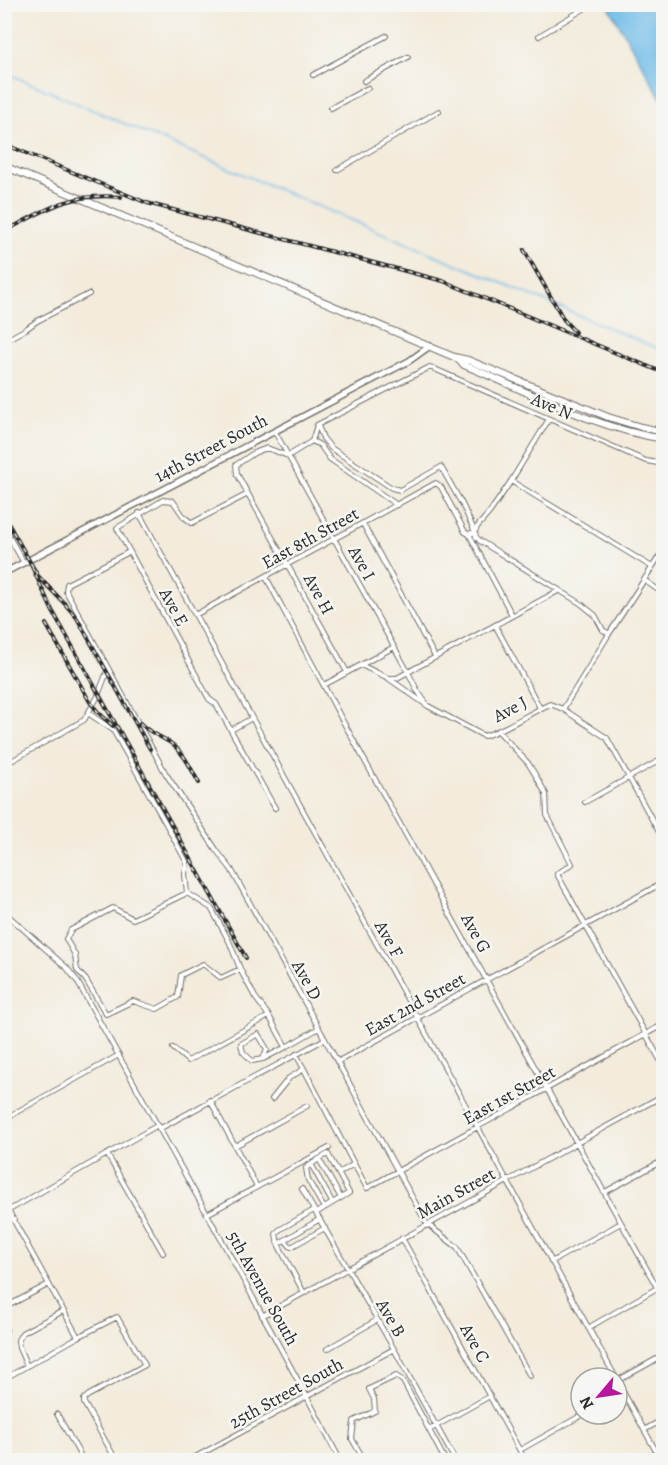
<svg xmlns="http://www.w3.org/2000/svg" width="668" height="1465" font-family="Alegreya,serif">
	<style>
		.water { fill: #6ebce8; stroke: #4c748a; stroke-width: 1.5 }
		.lines { fill: none; stroke-linecap: round; stroke-linejoin: round }
		.stream { stroke: #6ebce8; stroke-width: 1.5 }
		.street-casing { stroke: #716e69; stroke-width: 6 }
		.secondary-casing { stroke: #716e69; stroke-width: 8 }
		.primary-casing { stroke: #716e69; stroke-width: 8 }
		.street { stroke: #fff; stroke-width: 4 }
		.secondary { stroke: #fff; stroke-width: 5 }
		.primary { stroke: #fff; stroke-width: 6 }
		.rail-casing { stroke: #2b2b2b; stroke-width: 4 }
		.rail { stroke: #f6f6f2; stroke-width: 1.5; stroke-dasharray: 4.5; stroke-linecap: butt }
		.labels { text-anchor: middle; dominant-baseline: central; stroke-width: 5; stroke-linejoin: round; paint-order: stroke }
		.street-label { font-size: 18px; fill: #2b2b2b; stroke: #f6f6f2 }
	</style>
	<rect width="100%" height="100%" fill="#f6f6f2"/>
	<filter id="ink" filterUnits="userSpaceOnUse"><feTurbulence type="fractalNoise" baseFrequency=".0167" numOctaves="2"/><feDisplacementMap in="SourceGraphic" scale="12" xChannelSelector="R" yChannelSelector="G"/><feConvolveMatrix kernelMatrix="1 2 1 2 8 2 1 2 1" color-interpolation-filters="sRGB"/></filter>
	<filter id="wash" filterUnits="userSpaceOnUse"><feTurbulence type="fractalNoise" baseFrequency=".008" numOctaves="4" result="noise"/><feDisplacementMap in="SourceGraphic" scale="24" xChannelSelector="R" yChannelSelector="G"/><feGaussianBlur stdDeviation="1.35" result="paint"/><feColorMatrix in="noise" values="0 0 0 0 0 0 0 0 0 0 0 0 0 0 0 0 0 1.4 0 .05"/><feComposite in="paint" operator="in"/></filter>
	<g filter="url(#wash)">
		<rect width="100%" height="100%" fill="#f3ebdb"/>
		<path class="water" d="M 608,5 L 663,5 L 663,102 Z"/>
		<g class="lines">
			<path class="stream" d="M 4,72 L 244,175 L 664,351"/>
		</g>
	</g>
	<g filter="url(#ink)">
		<g class="lines">
			<g class="street-casing">
				<path id="street" d="M 539,36 L 592,4
					M 313,75 L 386,36
					M 364,81 L 408,57
					M 331,108 L 368,88
					M 337,170 L 439,111
					M 8,339 L 26,329 L 37,321 L 89,294
					M 549,419 L 511,481 L 490,512 L 477,527 L 475,532 L 476,537 L 480,541 L 580,603 L 595,615 L 603,630 L 609,634
					M 318,426 L 323,438 L 331,448 L 392,488 L 400,490 L 441,467 L 462,504 L 475,532 L 469,534 L 512,615
					M 275,432 L 408,672 L 417,690 L 426,703
					M 312,441 L 320,445 L 330,459 L 397,505
					M 511,481 L 652,567
					M 248,494 L 192,523 L 184,517 L 173,501 L 163,500 L 117,528 L 209,699 L 216,704 L 275,808
					M 139,513 L 616,1378
					M 363,524 L 435,657
					M 4,528 L 24,563
					M 129,552 L 67,584 L 66,591 L 166,774 L 217,851 L 231,869 L 427,1224 L 457,1247 L 530,1376
					M 266,577 L 340,716 L 664,1300
					M 644,580 L 664,594
					M 195,615 L 436,483 L 441,487 L 465,532 L 469,534
					M 495,625 L 540,708
					M 361,665 L 394,647
					M 347,672 L 237,474 L 236,465 L 254,453 L 267,448 L 288,456 L 312,441 L 317,425 L 430,367 L 646,461 L 664,464
					M 390,678 L 397,678 L 558,591
					M 324,685 L 361,665 L 388,678 L 428,706 L 484,736 C 508,729 527,714 550,704 L 563,709 L 607,738 L 664,841
					M 563,709 L 609,634 L 664,549
					M 88,713 L 113,730 L 165,822 L 187,863 L 185,874 L 187,893
					M 231,730 L 252,718
					M 499,732 L 528,763 L 536,776 L 546,794 L 547,815 L 572,864 L 557,874 L 664,1067
					M 4,764 L 13,760 L 84,720 L 97,698 L 108,669
					M 585,802 L 664,758
					M 4,912 L 67,968 L 77,981 L 226,1248 L 307,1397 L 340,1460
					M 241,971 L 229,941 L 211,908 L 187,893 L 133,919 L 113,908 L 71,930 L 66,939 L 75,955 L 77,970 L 86,980 L 106,1014 L 133,1001 L 157,1009 L 178,997 L 181,975 L 203,964 L 221,978 L 236,971 L 241,971 L 255,997 L 269,1016
					M 173,1048 L 188,1061 L 269,1016 L 286,1047 L 319,1028
					M 296,1054 L 304,1069
					M 263,1059 L 267,1049 L 258,1034 L 241,1044 L 243,1052 L 252,1061 L 263,1059 L 286,1047
					M 337,1062 L 664,882
					M 272,1099 L 289,1078 L 304,1069 L 354,1164
					M 210,1100 L 257,1187
					M 4,1119 L 119,1055
					M 159,1129 L 325,1039
					M 235,1146 L 307,1106
					M 107,1154 L 163,1253
					M 319,1159 L 306,1168 L 308,1180 L 324,1208
					M 311,1164 L 332,1202
					M 339,1173 L 354,1164 L 367,1188 L 664,1024
					M 302,1189 L 394,1349 L 455,1460
					M 605,1192 L 664,1160
					M 8,1210 L 78,1337
					M 4,1213 L 158,1125
					M 316,1213 L 349,1193 L 328,1154 L 319,1159 L 341,1198
					M 207,1214 L 329,1148
					M 402,1238 L 525,1460
					M 285,1240 L 291,1247 L 325,1228
					M 278,1244 L 276,1234 L 279,1230 L 314,1210
					M 551,1262 L 621,1223
					M 304,1293 L 278,1244 L 320,1219
					M 4,1308 L 49,1284
					M 262,1316 L 664,1095
					M 4,1327 L 6,1330
					M 588,1328 L 657,1288
					M 327,1349 L 377,1320
					M 27,1366 L 19,1348 L 18,1340 L 22,1333 L 63,1311
					M 4,1379 L 78,1337 L 117,1317 L 145,1365 L 89,1395 L 84,1399 L 84,1403 L 116,1460
					M 617,1381 L 661,1460
					M 617,1381 L 664,1355
					M 617,1396 L 624,1393
					M 57,1414 L 83,1460
					M 429,1430 L 490,1396
					M 644,1430 L 664,1419
					M 520,1450 L 584,1414
					M 190,1460 L 394,1349
					M 364,1460 L 352,1439 L 354,1421 L 375,1411 L 374,1399 L 369,1389 L 396,1376 L 403,1381 L 445,1460"/>
			</g>
			<g class="secondary-casing">
				<path id="secondary" d="M 4,573 L 409,361 L 430,346
					M 4,1445 L 13,1460"/>
			</g>
			<g class="primary-casing">
				<path id="primary" d="M 4,166 L 454,357 L 468,360 L 608,417 L 641,427 L 664,432
					M 455,357 L 464,365 C 530,392 593,428 664,439"/>
			</g>
			<use href="#street" class="street"/>
			<use href="#secondary" class="secondary"/>
			<use href="#primary" class="primary"/>
			<g class="rail-casing">
				<path id="rail" d="M 4,144 L 147,203 L 443,281 L 664,373
					M 4,232 C 46,209 71,192 121,197
					M 524,250 L 564,320 L 575,332
					M 4,516 L 38,576 L 64,603 L 77,618 L 150,749
					M 32,567 L 52,610 L 246,958
					M 46,624 L 90,702 L 99,713 L 113,726
					M 140,723 C 149,733 161,736 172,744 C 185,754 191,769 199,783"/>
			</g>
			<use href="#rail" class="rail"/>
		</g>
	</g>
	<g class="labels">
		<g class="street-label">
			<text transform="translate(552 406) rotate(23)">Ave N</text>
			<text transform="translate(211 448) rotate(-28)">14th Street South</text>
			<text transform="translate(310 538) rotate(-29)">East 8th Street</text>
			<text transform="translate(362 563) rotate(61)">Ave I</text>
			<text transform="translate(319 594) rotate(61)">Ave H</text>
			<text transform="translate(174 607) rotate(61)">Ave E</text>
			<text transform="translate(510 709) rotate(-28)">Ave J</text>
			<text transform="translate(476 933) rotate(61)">Ave G</text>
			<text transform="translate(389 939) rotate(61)">Ave F</text>
			<text transform="translate(307 980) rotate(61)">Ave D</text>
			<text transform="translate(415 1004) rotate(-29)">East 2nd Street</text>
			<text transform="translate(509 1095) rotate(-29)">East 1st Street</text>
			<text transform="translate(456 1193) rotate(-29)">Main Street</text>
			<text transform="translate(263 1288) rotate(61)">5th Avenue South</text>
			<text transform="translate(391 1318) rotate(60)">Ave B</text>
			<text transform="translate(475 1343) rotate(61)">Ave C</text>
			<text transform="translate(286 1393) rotate(-29)">25th Street South</text>
		</g>
	</g>
	<rect width="668" height="1465" fill="none" stroke="#f6f6f2" stroke-width="24"/>
	<g transform="translate(599 1396) rotate(241)"><circle r="28" fill="#f6f6f2" stroke="#a5a5a2" stroke-width="1.5"/>
	<path d="M0-4.5L10 22L0 15L-10 22Z" fill="#b5179e"/>
	<text y="-9" font-size="16" font-weight="bold" text-anchor="middle" fill="#2b2b2b">N</text>
	</g>
</svg>
